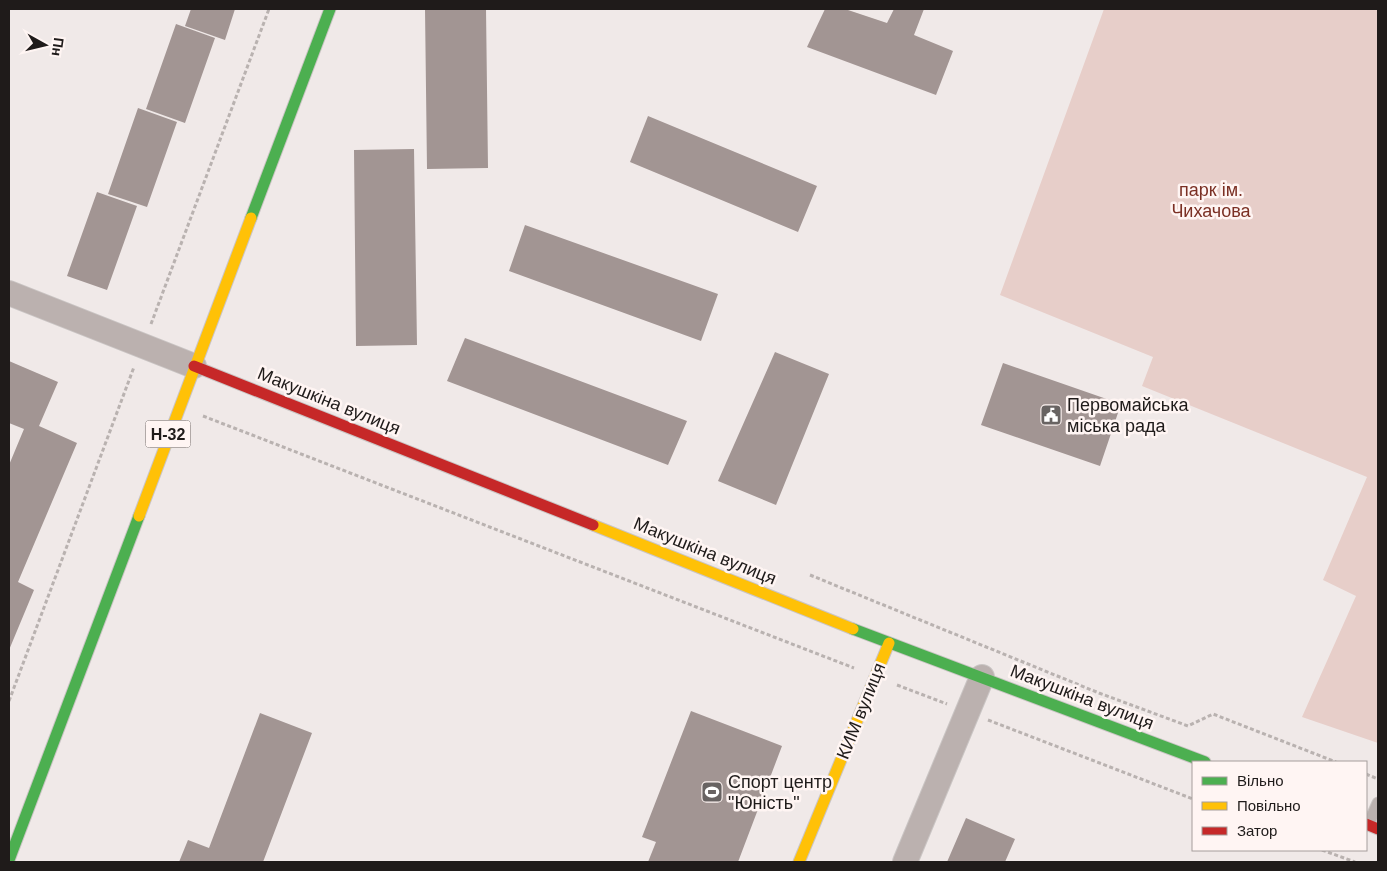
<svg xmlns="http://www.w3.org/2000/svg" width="1387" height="871" font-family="Helvetica,sans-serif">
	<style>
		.green { fill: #e7cec9 }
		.building { fill: #a29593 }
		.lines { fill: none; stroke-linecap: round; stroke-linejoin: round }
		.lane-casing { stroke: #cac5c4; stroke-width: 13 }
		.street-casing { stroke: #cac5c4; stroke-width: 26 }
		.fast-casing { stroke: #cac5c4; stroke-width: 13 }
		.slow-casing { stroke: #cac5c4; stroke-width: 13 }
		.jam-casing { stroke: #cac5c4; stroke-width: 13 }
		.path { stroke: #b9b2b0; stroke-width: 3; stroke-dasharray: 4 2.5; stroke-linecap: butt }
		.lane { stroke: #bbb1af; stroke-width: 11 }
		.street { stroke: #bbb1af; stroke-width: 24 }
		.fast { stroke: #4caf50; stroke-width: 11 }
		.slow { stroke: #ffc107; stroke-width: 11 }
		.jam { stroke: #c62828; stroke-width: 11 }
		.labels { text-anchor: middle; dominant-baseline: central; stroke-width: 5; stroke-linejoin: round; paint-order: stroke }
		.shield { fill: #fff5f3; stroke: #625c5b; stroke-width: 1 }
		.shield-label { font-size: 16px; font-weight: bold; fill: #1f1b1a }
		.park-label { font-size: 18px; fill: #7b3024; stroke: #fff5f3 }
		.street-label { font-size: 18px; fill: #1f1b1a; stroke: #fff5f3 }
		.poi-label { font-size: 18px; fill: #1f1b1a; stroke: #fff5f3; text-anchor: start }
	</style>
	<rect width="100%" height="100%" fill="#f0e9e8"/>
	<path class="green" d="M 1104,9 L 1378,9 L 1378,743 L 1302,717 L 1356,596 L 1323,580 L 1367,477 L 1142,386 L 1153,357 L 1000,295 Z"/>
	<path class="building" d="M 191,9 L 235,9 L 225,40 L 185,26 Z
		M 425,9 L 486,9 L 488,168 L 427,169 Z
		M 825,9 L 845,9 L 887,23 L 894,9 L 924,9 L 914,35 L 953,51 L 936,95 L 807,47 Z
		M 176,24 L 215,38 L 185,123 L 146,109 Z
		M 138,108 L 177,122 L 147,207 L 108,194 Z
		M 648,116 L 817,186 L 798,232 L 630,162 Z
		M 414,149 L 417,345 L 356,346 L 354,150 Z
		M 97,192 L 137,206 L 107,290 L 67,276 Z
		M 525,225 L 718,294 L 701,341 L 509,271 Z
		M 465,338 L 687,421 L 668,465 L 447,381 Z
		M 775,352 L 829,374 L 776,505 L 718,481 Z
		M 9,361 L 58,382 L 39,426 L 77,443 L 18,582 L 34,590 L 9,650 L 9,465 L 24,429 L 9,423 Z
		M 1003,363 L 1121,404 L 1100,466 L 981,425 Z
		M 691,711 L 782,746 L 738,862 L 648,862 L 656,842 L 642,837 Z
		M 260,713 L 312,733 L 263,862 L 179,862 L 188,840 L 209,848 Z
		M 966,818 L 1015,839 L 1005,862 L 947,862 Z"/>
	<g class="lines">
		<g class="lane-casing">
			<path id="lane" d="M 1368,825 L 1378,803"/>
		</g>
		<g class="street-casing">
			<path id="street" d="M 9,293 L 194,366
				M 905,862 L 982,677"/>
		</g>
		<g class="fast-casing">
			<path id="fast" d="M 251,218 L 330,9
				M 853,629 L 1205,762
				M 9,860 L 139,516"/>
		</g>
		<g class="slow-casing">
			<path id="slow" d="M 139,516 L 251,218
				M 593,525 L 853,629
				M 799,862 L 889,643"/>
		</g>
		<g class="jam-casing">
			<path id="jam" d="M 194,366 L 593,525
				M 1366,824 L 1378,829"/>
		</g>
		<path class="path" d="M 151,324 L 269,9
			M 203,416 L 854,668
			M 810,575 L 1099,693 L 1188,726 L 1213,714 L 1336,762
			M 897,685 L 947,704
			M 9,701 L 134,367
			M 988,720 L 1193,799
			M 1366,774 L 1378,779
			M 1322,850 L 1355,862"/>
		<use href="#lane" class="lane"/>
		<use href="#street" class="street"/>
		<use href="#fast" class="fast"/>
		<use href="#slow" class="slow"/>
		<use href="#jam" class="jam"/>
	</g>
	<defs>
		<g id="civic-square" transform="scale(1.125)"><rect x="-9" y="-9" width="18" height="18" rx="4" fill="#686362" stroke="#fff5f3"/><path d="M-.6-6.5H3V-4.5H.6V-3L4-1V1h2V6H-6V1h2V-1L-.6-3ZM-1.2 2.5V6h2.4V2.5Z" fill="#fff"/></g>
		<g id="stadium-square" transform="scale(1.125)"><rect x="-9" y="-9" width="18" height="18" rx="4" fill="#686362" stroke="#fff5f3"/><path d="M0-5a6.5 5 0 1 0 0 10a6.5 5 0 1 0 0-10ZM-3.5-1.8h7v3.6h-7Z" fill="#fff"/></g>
	</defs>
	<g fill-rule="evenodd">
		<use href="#civic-square" x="1051" y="415"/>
		<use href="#stadium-square" x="712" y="792"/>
	</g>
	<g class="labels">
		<rect class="shield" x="145.5" y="420.5" width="45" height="27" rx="4"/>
		<g class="shield-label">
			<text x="168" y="434">Н-32</text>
		</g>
		<g class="park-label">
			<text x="1211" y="190">парк ім.<tspan x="1211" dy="21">Чихачова</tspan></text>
		</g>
		<g class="street-label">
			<text transform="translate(329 401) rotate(22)">Макушкіна вулиця</text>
			<text transform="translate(705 551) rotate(22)">Макушкіна вулиця</text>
			<text transform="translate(1082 697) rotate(21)">Макушкіна вулиця</text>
			<text transform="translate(861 711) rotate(-68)">КИМ вулиця</text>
		</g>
		<g class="poi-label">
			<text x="1067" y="405">Первомайська<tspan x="1067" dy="21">міська рада</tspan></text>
			<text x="728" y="782">Спорт центр<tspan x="728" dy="21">"Юність"</tspan></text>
		</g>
	</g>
	<rect width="1387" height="871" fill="none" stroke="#1f1b1a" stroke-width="20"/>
	<rect x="1192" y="761" width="175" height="90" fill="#fff5f3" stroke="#a59e9c"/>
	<rect x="1202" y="777" width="25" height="8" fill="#4caf50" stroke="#a59e9c"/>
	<text x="1237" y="786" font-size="15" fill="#1f1b1a">Вільно</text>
	<rect x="1202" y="802" width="25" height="8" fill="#ffc107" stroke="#a59e9c"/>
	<text x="1237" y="811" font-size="15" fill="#1f1b1a">Повільно</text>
	<rect x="1202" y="827" width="25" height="8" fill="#c62828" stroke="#a59e9c"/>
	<text x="1237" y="836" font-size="15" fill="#1f1b1a">Затор</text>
	<g transform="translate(45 45) rotate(98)" stroke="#fff5f3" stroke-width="4" paint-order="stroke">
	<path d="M0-4L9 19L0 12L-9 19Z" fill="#1f1b1a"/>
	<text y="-8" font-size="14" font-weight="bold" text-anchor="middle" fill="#1f1b1a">Пн</text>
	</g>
</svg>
